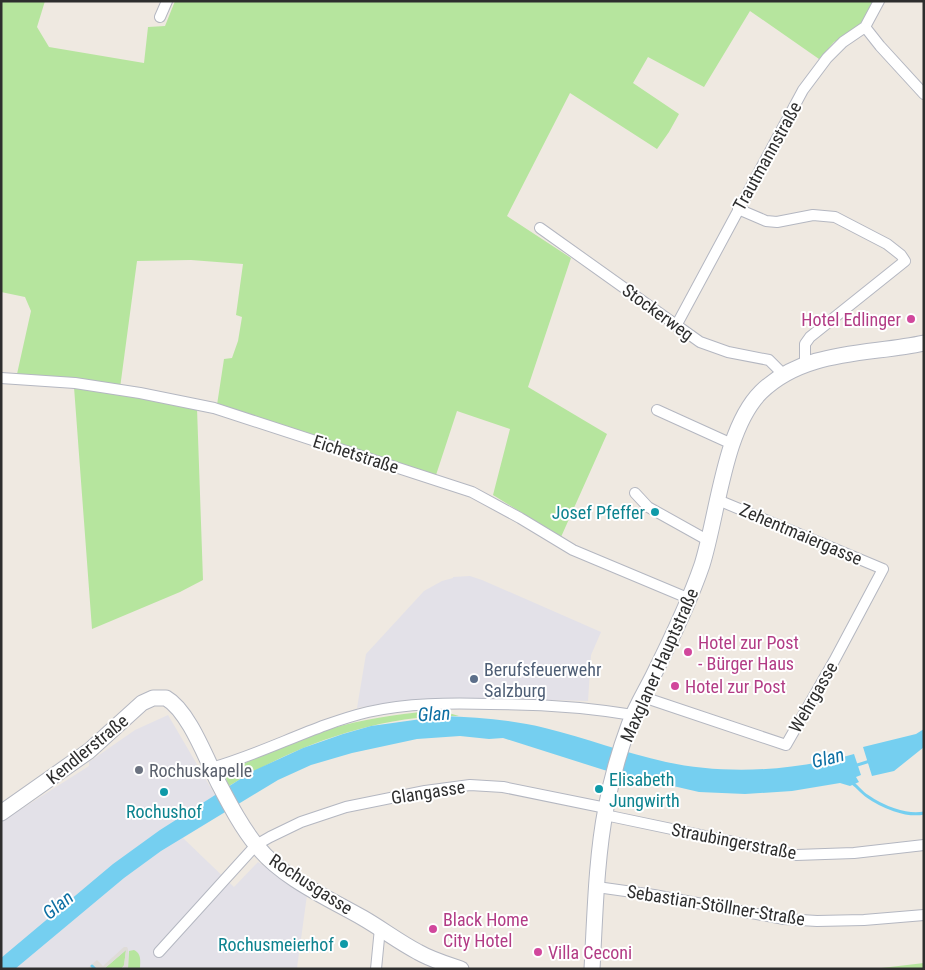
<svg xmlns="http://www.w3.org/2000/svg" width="925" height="970" font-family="'Roboto Condensed',sans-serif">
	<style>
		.industrial { fill: #e3e1e8 }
		.green { fill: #b6e59e }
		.plaza { fill: #dfdcd8 }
		.water { fill: #75cff0 }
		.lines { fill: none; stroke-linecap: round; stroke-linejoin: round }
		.stream { stroke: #75cff0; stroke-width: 3 }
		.street-casing { stroke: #b4b7c1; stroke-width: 12 }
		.secondary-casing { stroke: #b4b7c1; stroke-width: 17 }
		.street { stroke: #fff; stroke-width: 10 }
		.secondary { stroke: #fff; stroke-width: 15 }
		.hotel-dot { fill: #d1479c; stroke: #fff; stroke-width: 2 }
		.culture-dot { fill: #0f9aa8; stroke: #fff; stroke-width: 2 }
		.service-dot { fill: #5c6f8a; stroke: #fff; stroke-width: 2 }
		.worship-dot { fill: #6b7280; stroke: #fff; stroke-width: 2 }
		.labels { text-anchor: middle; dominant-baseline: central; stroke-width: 4; stroke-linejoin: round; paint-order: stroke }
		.street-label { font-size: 18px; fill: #2e2e2e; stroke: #fff }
		.hotel-label { font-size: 18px; fill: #b23c85; stroke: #fff; text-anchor: start }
		.culture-label { font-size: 18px; fill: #0d838f; stroke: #fff; text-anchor: end }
		.service-label { font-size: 18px; fill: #4e5e75; stroke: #fff; text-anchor: start }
		.worship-label { font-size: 18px; fill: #5b616d; stroke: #fff; text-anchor: start }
		.water-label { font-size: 19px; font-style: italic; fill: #0d6fa3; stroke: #fff }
	</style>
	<rect width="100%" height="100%" fill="#efe9e1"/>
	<path class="industrial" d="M 470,576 L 482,580 L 601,632 L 591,655 L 588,701 L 477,698 L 398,701 L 357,708 L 366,654 L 424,591 L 442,581 L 453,578 L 453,577 Z
		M 168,715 L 225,812 L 183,838 L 234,887 L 258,862 L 307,895 L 297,968 L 298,969 L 1,969 L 1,822 L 89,766 L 89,762 L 135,730 Z"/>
	<path class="green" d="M 1,1 L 45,1 L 37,27 L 49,47 L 144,63 L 148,27 L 165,26 L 175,1 L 875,1 L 863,21 L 853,32 L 834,42 L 819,59 L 750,11 L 704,87 L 648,57 L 633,83 L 679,114 L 669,132 L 657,149 L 570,93 L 507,216 L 571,258 L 528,387 L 607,434 L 561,537 L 493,495 L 510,429 L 457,411 L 436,475 L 217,405 L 224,359 L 232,358 L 238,341 L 242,317 L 236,315 L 243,264 L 191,260 L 137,261 L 120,388 L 17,374 L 31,311 L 25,297 L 1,292 Z
		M 74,387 L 197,408 L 203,580 L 180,592 L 92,629 Z
		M 429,711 L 442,711 L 459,716 C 379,714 296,745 229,786 L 226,779 L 227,773 C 258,755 295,739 330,729 C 362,719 395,715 429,711 Z
		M 126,950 L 124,966 L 121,969 L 104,969 Z
		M 134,950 C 142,954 140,961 140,969 L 128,969 L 129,951 Z
		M 924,963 L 924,969 L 873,969 Z"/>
	<path class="plaza" d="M 124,947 L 127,947 L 128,949 L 128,969 L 121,969 L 124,965 L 126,950 L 105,968 L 114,969 L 87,969 L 97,960 L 103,966 Z"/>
	<path class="water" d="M 443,716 C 477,717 512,720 545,728 C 586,738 625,753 666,762 C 726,775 795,771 854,754 L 861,775 L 856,777 L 859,782 L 850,786 L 840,783 L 792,791 L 745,794 L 699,792 L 604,770 L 503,738 L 489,739 L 460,736 L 417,739 L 352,753 L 311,765 L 278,780 L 161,851 L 124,878 L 15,969 L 1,969 L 1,958 L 113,864 L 160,830 L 253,771 L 303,748 L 343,734 L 371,726 Z
		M 924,729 L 924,747 L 894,771 L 872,776 L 863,747 L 916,734 Z"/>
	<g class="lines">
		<path class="stream" d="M 854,766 L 870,761
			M 851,782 C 857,786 861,792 867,796 C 881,806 906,817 924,813
			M 92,966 L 95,969"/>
		<g class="street-casing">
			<path id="street" d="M 160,17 L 167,1
				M 865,27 L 880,46 L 924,94
				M 738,209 L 766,221 L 777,222 L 813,215 L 835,217 L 887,244 L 901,255 L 905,261 L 810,337 L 805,344 L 805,365
				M 540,228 L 700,342 L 728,352 L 769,360 L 784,375
				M 676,326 L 803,90 L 827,58 L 843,42 L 865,27 L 879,1
				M 1,378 L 75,383 L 140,393 L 214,408 L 472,492 L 520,518 L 573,550 L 690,599
				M 657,410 L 732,444
				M 635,493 L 648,507 L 709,541
				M 644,696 L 652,700 L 786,745 L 834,661 L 883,569 L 718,500
				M 211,768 C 265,753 314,725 368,712 C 408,703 449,703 490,704 C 538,704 586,707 633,715
				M 605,815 L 796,855 L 854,853 L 924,845
				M 597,887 L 654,895 L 784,919 L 817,921 L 864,920 L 924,915
				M 159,952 L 256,845 L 270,837 L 301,822 L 346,807 L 425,791 L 470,785 L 503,787 L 606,808
				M 376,969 L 380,928"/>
		</g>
		<g class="secondary-casing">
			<path id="secondary" d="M 1,813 L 89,751 L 142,703 L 153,698 L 166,698 C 189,711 207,761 219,784 C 230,805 242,828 257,846 C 282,878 328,898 363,918 C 382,929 399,942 418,952 C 432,960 446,964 461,969
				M 592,969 C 595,917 596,859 606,808 C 611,781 619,752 629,725 C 635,708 645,692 653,676 C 671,640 689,603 702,565 C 718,514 724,429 761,392 C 805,349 869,355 924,343"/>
		</g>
		<use href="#street" class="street"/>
		<use href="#secondary" class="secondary"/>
	</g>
	<g class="hotel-dot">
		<circle cx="911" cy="319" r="5"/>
		<circle cx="688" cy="652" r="5"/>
		<circle cx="675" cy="686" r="5"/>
		<circle cx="433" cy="929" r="5"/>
		<circle cx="538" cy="952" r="5"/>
	</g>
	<g class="culture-dot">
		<circle cx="655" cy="512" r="5"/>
		<circle cx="599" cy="789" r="5"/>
		<circle cx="164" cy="792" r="5"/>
		<circle cx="344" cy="944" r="5"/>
	</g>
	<circle class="service-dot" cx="474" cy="679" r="5"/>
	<circle class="worship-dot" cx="139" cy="770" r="5"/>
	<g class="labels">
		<g class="street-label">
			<text transform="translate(767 156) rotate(-61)">Trautmannstraße</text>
			<text transform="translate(658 312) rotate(36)">Stockerweg</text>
			<text transform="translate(356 454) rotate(18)">Eichetstraße</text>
			<text transform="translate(801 534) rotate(23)">Zehentmaiergasse</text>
			<text transform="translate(659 665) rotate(-66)">Maxglaner Hauptstraße</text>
			<text transform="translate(813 697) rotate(-60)">Wehrgasse</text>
			<text transform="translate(87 749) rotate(-39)">Kendlerstraße</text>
			<text transform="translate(428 792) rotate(-9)">Glangasse</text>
			<text transform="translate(734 841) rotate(11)">Straubingerstraße</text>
			<text transform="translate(311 884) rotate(33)">Rochusgasse</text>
			<text transform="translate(716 905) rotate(9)">Sebastian-Stöllner-Straße</text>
		</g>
		<g class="hotel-label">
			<text x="901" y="319" text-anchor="end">Hotel Edlinger</text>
			<text x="698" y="642">Hotel zur Post<tspan x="698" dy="21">- Bürger Haus</tspan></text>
			<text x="685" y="686">Hotel zur Post</text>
			<text x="443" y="919">Black Home<tspan x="443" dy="21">City Hotel</tspan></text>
			<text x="548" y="952">Villa Ceconi</text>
		</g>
		<g class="culture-label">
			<text x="645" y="512">Josef Pfeffer</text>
			<text x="609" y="779" text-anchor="start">Elisabeth<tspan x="609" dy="21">Jungwirth</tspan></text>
			<text x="164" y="811" text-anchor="middle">Rochushof</text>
			<text x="334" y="944">Rochusmeierhof</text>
		</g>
		<g class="service-label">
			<text x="484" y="669">Berufsfeuerwehr<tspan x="484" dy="21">Salzburg</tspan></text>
		</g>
		<g class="worship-label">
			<text x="149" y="770">Rochuskapelle</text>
		</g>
		<g class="water-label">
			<text transform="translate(434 714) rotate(-3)">Glan</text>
			<text transform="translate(828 758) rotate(-14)">Glan</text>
			<text transform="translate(58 905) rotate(-39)">Glan</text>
		</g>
	</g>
	<rect width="925" height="970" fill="none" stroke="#2e2e2e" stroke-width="5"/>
</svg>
